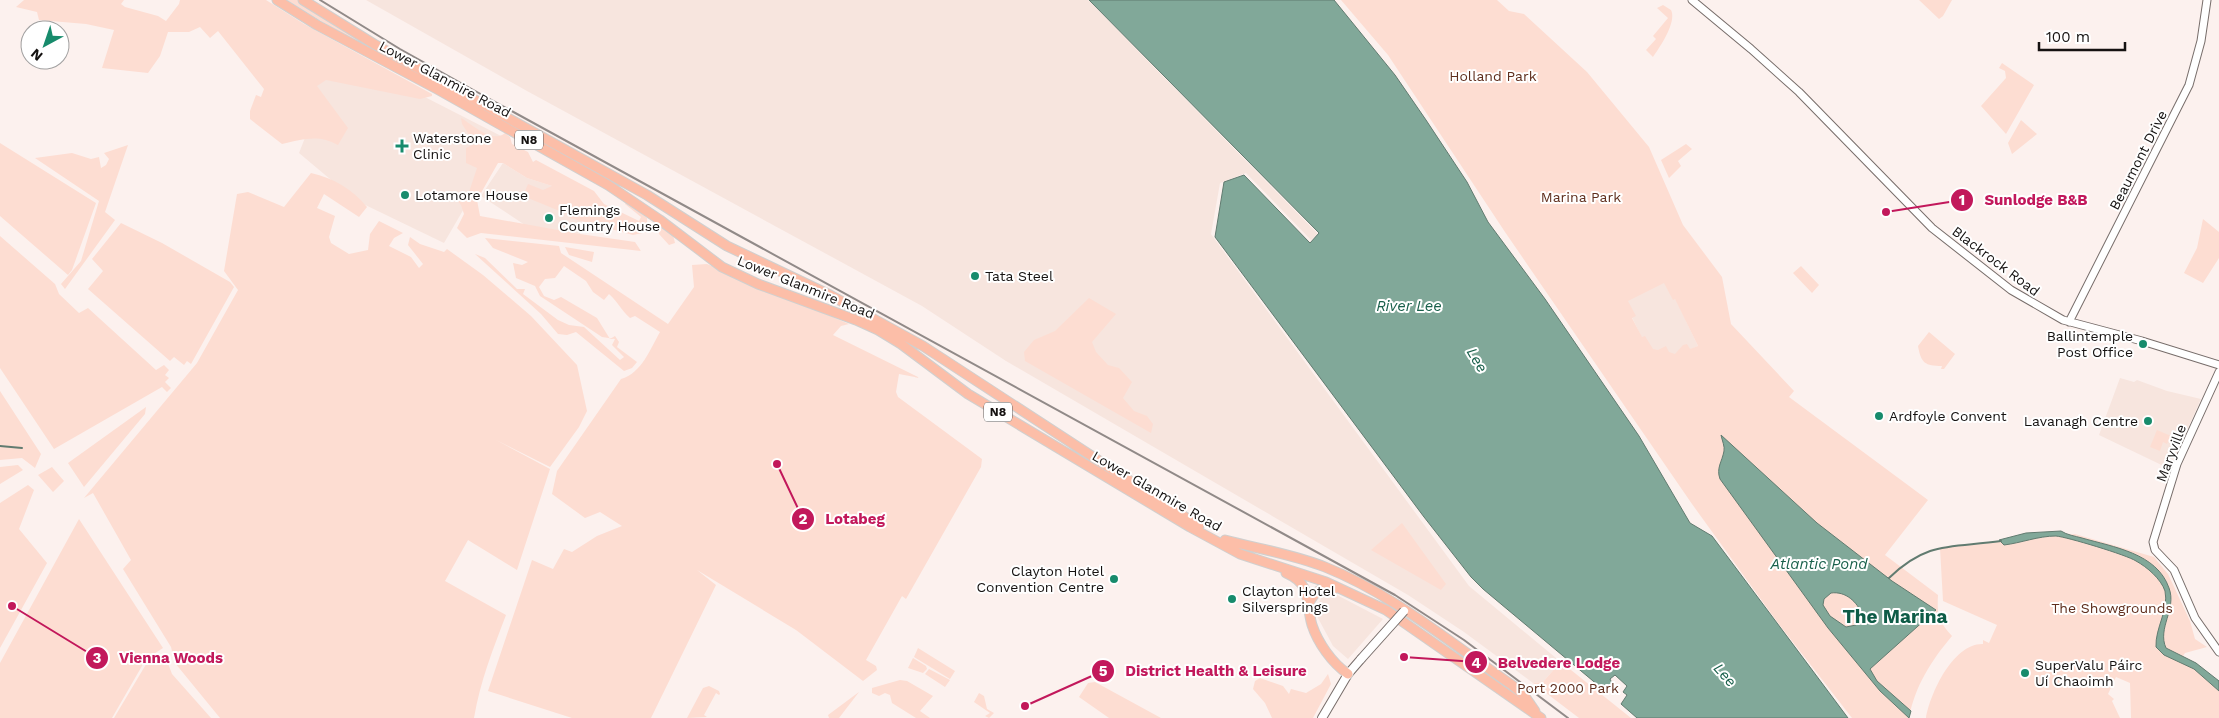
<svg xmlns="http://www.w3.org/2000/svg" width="2219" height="718" font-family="'Work Sans',sans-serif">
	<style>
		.built { fill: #f7e5de }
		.green { fill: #fdddd2; fill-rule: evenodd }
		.water { fill: #81a899; stroke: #617b70; fill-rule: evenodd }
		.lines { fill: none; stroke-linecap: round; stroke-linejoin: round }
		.stream { stroke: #617b70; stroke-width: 2 }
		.tertiary-casing { stroke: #776d6a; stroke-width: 9 }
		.secondary-casing { stroke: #776d6a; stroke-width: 10 }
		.trunk-casing { stroke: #d0d0cf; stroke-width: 11 }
		.tertiary { stroke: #fff; stroke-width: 7 }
		.secondary { stroke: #fff; stroke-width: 8 }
		.trunk { stroke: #fcbea8; stroke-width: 9 }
		.rail { stroke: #918a88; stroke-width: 2 }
		.secondary-bridge-casing { stroke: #776d6a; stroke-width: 10; stroke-linecap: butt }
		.secondary-bridge { stroke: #fff; stroke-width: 8 }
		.poi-dot { fill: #178b6c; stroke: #fff; stroke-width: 2 }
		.labels { text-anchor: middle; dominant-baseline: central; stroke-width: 4; stroke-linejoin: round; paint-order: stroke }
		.shield { fill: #fff; stroke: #5b5958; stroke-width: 1 }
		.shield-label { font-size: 12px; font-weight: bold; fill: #151211 }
		.park-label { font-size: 14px; fill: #5f2e1d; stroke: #fff }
		.street-label { font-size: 14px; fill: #151211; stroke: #fff }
		.poi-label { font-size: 14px; fill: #151211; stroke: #fff; text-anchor: start }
		.water-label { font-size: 15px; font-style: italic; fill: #19604b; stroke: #fff }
		.district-label { font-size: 19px; font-weight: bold; fill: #0e5c47; stroke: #fff }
		.leader { fill: none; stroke: #c2185b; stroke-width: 2 }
		.callout-dot { fill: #c2185b; stroke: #fff; stroke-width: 2 }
		.mark-label { font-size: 15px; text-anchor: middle; font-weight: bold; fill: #fff }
		.callout-label { font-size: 15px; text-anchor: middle; font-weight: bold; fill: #c2185b; stroke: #fff; stroke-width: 4; stroke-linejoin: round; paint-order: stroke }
	</style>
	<rect width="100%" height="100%" fill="#fcf1ee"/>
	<path class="built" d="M 366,0 L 1088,0 L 1318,234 L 1311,240 L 1246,173 L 1220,183 L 1211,234 L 1469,586 L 1556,658 L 1556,667 L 1543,682 L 1533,683 L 1464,632 L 1408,595 L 1006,361 L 922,306 L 527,91 Z
		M 331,49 L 505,138 L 444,243 L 355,200 L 299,153 L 316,110 L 315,71 Z
		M 503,163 L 527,178 L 571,192 L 582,220 L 580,234 L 525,225 L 481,196 Z
		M 1665,277 L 1698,346 L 1655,366 L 1623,298 Z
		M 2120,378 L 2134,382 L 2137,380 L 2167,391 L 2201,399 L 2177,452 L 2172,470 L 2099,435 Z
		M 1335,594 L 1383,619 L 1348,659 L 1333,646 L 1318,618 L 1318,604 L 1323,595 Z"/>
	<path class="green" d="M 24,0 L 124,0 L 121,4 L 125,7 L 158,16 L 166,21 L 179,4 L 180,0 L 266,0 L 304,24 L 432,94 L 432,96 L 420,99 L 326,80 L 317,86 L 348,128 L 338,145 C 319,134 303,139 282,144 L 250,119 L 250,111 L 256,95 L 261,97 L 264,89 L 218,31 L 210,38 L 200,27 L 189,32 L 168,32 L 160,56 L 148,73 L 102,68 L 114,30 L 86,24 L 39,20 L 37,12 L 16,7 Z
		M 287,0 L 298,0 L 345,30 L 486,109 L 485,111 L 326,24 Z
		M 1341,0 L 1497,0 L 1509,11 L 1524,14 L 1587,72 L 1649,147 L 1683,225 L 1722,277 L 1731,324 L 1794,391 L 1789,397 L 1928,500 L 1885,555 L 1938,595 C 1937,615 1938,621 1952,636 C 1931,661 1915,686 1909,718 L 1852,718 L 1778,623 L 1692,504 L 1505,232 L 1388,55 ZM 1664,283 L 1673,300 L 1675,299 L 1698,346 L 1690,349 L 1687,344 L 1683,345 L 1675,354 L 1669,352 L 1666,346 L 1658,350 L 1653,349 L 1645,336 L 1642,337 L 1632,318 L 1636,316 L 1628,301 Z
		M 1919,0 L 1952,0 L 1943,16 L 1939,19 Z
		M 1663,5 L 1671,10 C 1677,22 1660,47 1653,57 L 1646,50 L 1656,39 L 1653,36 L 1668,18 L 1657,8 Z
		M 2002,63 L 2034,85 L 2006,134 L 1981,106 L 2006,78 L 2005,71 L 1999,68 Z
		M 461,118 C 473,125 493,144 505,133 L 510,137 L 512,144 L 528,152 L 533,162 L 536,160 L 594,191 L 604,204 L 639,221 L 641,217 L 625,204 L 626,201 L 647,218 L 647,232 L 633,235 L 570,218 L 567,214 L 523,196 L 528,184 L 543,190 L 552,186 L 527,178 L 503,163 L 498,163 L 477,200 L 480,216 L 580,234 L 635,242 L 641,251 L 481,233 L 467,238 L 457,228 L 464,214 L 461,205 L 455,198 L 461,192 L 464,194 L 469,192 L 477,168 L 466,163 L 466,148 L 475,144 L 462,124 Z
		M 2021,120 L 2037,134 L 2012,154 L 2008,143 Z
		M 0,143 L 96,203 L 72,270 L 68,275 L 0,216 Z
		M 1686,144 L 1692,149 L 1678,161 L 1681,166 L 1669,178 L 1661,160 Z
		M 128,145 L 105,212 L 115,220 L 65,289 L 61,284 L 81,261 L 99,201 L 35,158 L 72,153 L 91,159 L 99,157 L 101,168 L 106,165 L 109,159 L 104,153 Z
		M 311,173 C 334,178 352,189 367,207 L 359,217 L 324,194 L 317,208 L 335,216 L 329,237 L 331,243 L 349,254 L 368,250 L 370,234 L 379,221 L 403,233 L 394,238 L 389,246 L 411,257 L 419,268 L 423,264 L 408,245 L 410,237 L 420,244 L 444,252 L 447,249 L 483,275 L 531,316 L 577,365 L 587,411 L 579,427 L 550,467 L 496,440 L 550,469 L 517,570 L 468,540 L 445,581 L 506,615 C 493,649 480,682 474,718 L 220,718 L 175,663 L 171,647 L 123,569 L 131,560 L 93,493 L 84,498 L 197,363 L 238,290 L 224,271 L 237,194 L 248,192 L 284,207 Z
		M 2203,219 L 2219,232 L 2219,258 L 2203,283 L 2184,273 L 2197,248 Z
		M 121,223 L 162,243 L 230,282 L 234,287 L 191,364 L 187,361 L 184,365 L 174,357 L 170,361 L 88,289 L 103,271 L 92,259 Z
		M 658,227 L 661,227 L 673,235 L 675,243 L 669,245 L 659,234 Z
		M 0,236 L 55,284 L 59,294 L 79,313 L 88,308 L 156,370 L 164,365 L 169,370 L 165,375 L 169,378 L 165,382 L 171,388 L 167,392 L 162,387 L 54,449 L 0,368 Z
		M 485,238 L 559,246 L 561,253 L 668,324 L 694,287 L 692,265 L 707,264 L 849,324 L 841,326 L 833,335 L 920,378 L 899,374 L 896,392 L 898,397 L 982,459 L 981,467 L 906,599 L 902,596 L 866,660 L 876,666 L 877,670 L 863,681 L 796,630 L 697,570 L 716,585 L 651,718 L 572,718 L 488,691 L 532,560 L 553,569 L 564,549 L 572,552 L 597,536 L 622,526 L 600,512 L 585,518 L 552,494 L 557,471 L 621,379 C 642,373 650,349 660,332 L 635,316 L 630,318 C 621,310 618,302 609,294 L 604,300 L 593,292 L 586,281 L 564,266 L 555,278 L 545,279 L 539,287 L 544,296 L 554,300 L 561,297 L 597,318 L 610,339 L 615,336 L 619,342 L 617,347 L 637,362 L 632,368 L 624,371 L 576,332 L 567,335 L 558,334 L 541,314 L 475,254 L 485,258 L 517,289 L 525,289 L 523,294 L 558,320 L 569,325 L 584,327 L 620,360 L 624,357 L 612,345 L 615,339 L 602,337 L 540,296 L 535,286 L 516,278 L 513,263 L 522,265 L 528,262 L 493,248 Z
		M 565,247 L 594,252 L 592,262 L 569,255 Z
		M 1801,266 L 1819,285 L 1812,293 L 1793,273 Z
		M 1089,298 L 1116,314 L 1092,342 L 1096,352 L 1108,365 L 1119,368 L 1132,382 L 1123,398 L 1134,411 L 1147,416 L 1153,424 L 1151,433 L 1025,361 L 1024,352 L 1034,340 L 1055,331 Z
		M 1929,332 L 1955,354 L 1944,369 L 1941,369 L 1942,366 C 1925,366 1921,363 1918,346 Z
		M 0,391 L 41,454 L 35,468 L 22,458 L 0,460 Z
		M 146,407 L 145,414 L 84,487 L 68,463 Z
		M 2157,430 L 2171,436 L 2167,444 L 2163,442 L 2160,451 L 2150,447 Z
		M 18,465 L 23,470 L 0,484 L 0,467 Z
		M 52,467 L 64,481 L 53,492 L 38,475 Z
		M 28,485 L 34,490 L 19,529 L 47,563 L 0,648 L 0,503 Z
		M 79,519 L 163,648 L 146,659 L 112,718 L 0,718 L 0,663 Z
		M 1402,523 L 1446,584 L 1441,590 L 1371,550 Z
		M 2075,534 L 2154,557 L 2168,574 L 2190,621 L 2195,639 L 2207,647 L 2185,653 L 2183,656 L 2196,663 L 2219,681 L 2219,718 L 2131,718 L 2130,683 L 2116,677 L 2108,694 L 2114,699 L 2112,701 L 2120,718 L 1926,718 C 1930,694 1953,643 1983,644 L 1983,640 L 1989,643 L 1997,625 L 1943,601 L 1940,548 Z
		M 918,648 L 955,671 L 950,679 L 914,657 Z
		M 164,653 L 172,674 L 211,718 L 114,718 L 148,661 Z
		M 913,658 L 926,666 L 927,669 L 923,673 L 908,668 Z
		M 1556,658 L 1631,718 L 1579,718 L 1533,683 L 1543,682 L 1556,667 Z
		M 929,669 L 950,680 L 945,687 L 925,674 Z
		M 1328,674 L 1331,684 L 1313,718 L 1272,718 L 1265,703 L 1253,689 L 1255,681 L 1260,678 L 1283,686 L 1289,694 L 1291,689 L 1306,693 L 1321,684 Z
		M 900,680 L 907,681 L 933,696 L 920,711 L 930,718 L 916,718 L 892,703 L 890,695 L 885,693 L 879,696 L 872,693 L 872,688 Z
		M 1095,682 L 1161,718 L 1109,718 L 1079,697 L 1088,683 Z
		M 709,686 L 719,691 L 720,694 L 719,695 L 716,693 L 704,715 L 707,717 L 687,718 L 703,688 Z
		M 859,692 L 839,718 L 829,718 L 828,715 Z
		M 979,693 L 984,696 L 987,709 L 994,713 L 989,718 L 985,716 L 990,713 L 974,702 Z"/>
	<path class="water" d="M 1089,0 L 1334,0 L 1395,75 L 1426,120 L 1467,182 L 1488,222 L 1545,299 L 1639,436 L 1690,523 L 1712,536 L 1848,718 L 1637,718 L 1621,704 L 1627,695 L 1623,692 L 1627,686 L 1615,675 L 1610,679 L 1612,683 L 1605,691 L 1483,589 L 1471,577 L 1424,517 L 1215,237 L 1224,182 L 1244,175 L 1310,243 L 1319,233 Z
		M 1721,435 L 1817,523 L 1892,581 L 1936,610 L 1870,669 L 1877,681 L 1911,711 L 1909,718 L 1880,691 L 1828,628 L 1720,479 C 1716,468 1722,462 1724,451 C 1725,447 1722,440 1721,435 ZM 1831,593 C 1846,591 1857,602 1862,614 L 1856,625 L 1846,627 L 1830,616 L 1823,605 L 1824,599 Z
		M 2061,531 C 2067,535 2075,536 2082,538 C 2113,547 2157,553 2169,588 C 2177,609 2157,628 2166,648 L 2196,663 L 2219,681 L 2219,691 L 2194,669 L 2164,655 L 2156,647 C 2155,628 2169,610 2165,591 C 2161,579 2147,567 2136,561 C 2127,555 2067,537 2056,536 C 2038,536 2021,543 2004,545 L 1999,540 L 2026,533 Z"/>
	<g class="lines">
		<path class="stream" d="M 0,446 L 22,448
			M 1889,578 C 1928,540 1953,548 2001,541"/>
		<g class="tertiary-casing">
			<path id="tertiary" d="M 1692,0 L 1751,49 L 1799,92 L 1932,228 L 2011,290 L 2063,320 L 2142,341 L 2219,365
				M 2069,322 L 2189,85 L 2201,41 L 2207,0
				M 2219,372 L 2177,464 L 2153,542 L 2155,550 L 2174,570 L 2195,618 L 2219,652"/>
		</g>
		<g class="secondary-casing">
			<path id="secondary" d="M 1322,718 L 1348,674 L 1361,659"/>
		</g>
		<g class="trunk-casing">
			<path id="trunk" d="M 277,0 L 317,25 L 437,89 L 608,185 L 660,220 L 722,267 L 758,284 L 856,320 L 878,330 L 901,344 L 968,394 L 1190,527 L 1240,554 L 1326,582 L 1386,610 L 1541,718
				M 303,0 L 374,44 L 647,195 L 727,246 L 830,295 L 923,346 L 1199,526
				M 1225,540 C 1259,549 1292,554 1325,567 C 1393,594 1452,644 1512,685 L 1524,695 L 1535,711
				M 1286,573 C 1313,585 1305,601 1312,625 C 1318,643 1332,663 1348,674
				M 1309,603 C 1315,591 1321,587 1334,589"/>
		</g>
		<use href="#tertiary" class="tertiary"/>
		<use href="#secondary" class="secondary"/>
		<use href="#trunk" class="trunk"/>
		<path class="rail" d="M 320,0 L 400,49 L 477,92 L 1395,595 L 1464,640 L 1568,718"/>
		<g class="secondary-bridge-casing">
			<path id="secondary-bridge" d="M 1361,659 L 1404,611"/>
		</g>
		<use href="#secondary-bridge" class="secondary-bridge"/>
	</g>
	<g class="poi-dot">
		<path d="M399.5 138.5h5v5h5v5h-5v5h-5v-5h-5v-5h5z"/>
		<circle cx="405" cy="195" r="5"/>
		<circle cx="549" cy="218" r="5"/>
		<circle cx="975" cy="276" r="5"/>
		<circle cx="2143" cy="344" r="5"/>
		<circle cx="1879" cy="416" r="5"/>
		<circle cx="2148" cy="421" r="5"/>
		<circle cx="1114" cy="579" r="5"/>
		<circle cx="1232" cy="599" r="5"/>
		<circle cx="2025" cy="673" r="5"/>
	</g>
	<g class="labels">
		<g class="shield">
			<rect x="515" y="130.5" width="28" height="19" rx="4"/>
			<rect x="984" y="402.5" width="28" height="19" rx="4"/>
		</g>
		<g class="shield-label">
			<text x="529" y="140">N8</text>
			<text x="998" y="412">N8</text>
		</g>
		<g class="park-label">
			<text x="1493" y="76">Holland Park</text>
			<text x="1581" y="197">Marina Park</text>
			<text x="2112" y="608">The Showgrounds</text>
			<text x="1568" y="688">Port 2000 Park</text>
		</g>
		<g class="street-label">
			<text transform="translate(445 79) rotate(28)">Lower Glanmire Road</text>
			<text transform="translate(2138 160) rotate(-63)">Beaumont Drive</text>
			<text transform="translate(1996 261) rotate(37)">Blackrock Road</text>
			<text transform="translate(806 287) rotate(22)">Lower Glanmire Road</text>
			<text transform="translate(2171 453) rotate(-69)">Maryville</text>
			<text transform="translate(1157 491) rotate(30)">Lower Glanmire Road</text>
		</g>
		<g class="poi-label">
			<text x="413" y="138">Waterstone<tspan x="413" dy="16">Clinic</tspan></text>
			<text x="415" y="195">Lotamore House</text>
			<text x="559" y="210">Flemings<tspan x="559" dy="16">Country House</tspan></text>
			<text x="985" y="276">Tata Steel</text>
			<text x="2133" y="336" text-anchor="end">Ballintemple<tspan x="2133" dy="16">Post Office</tspan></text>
			<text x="1889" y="416">Ardfoyle Convent</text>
			<text x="2138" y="421" text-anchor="end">Lavanagh Centre</text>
			<text x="1104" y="571" text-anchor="end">Clayton Hotel<tspan x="1104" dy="16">Convention Centre</tspan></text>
			<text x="1242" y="591">Clayton Hotel<tspan x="1242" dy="16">Silversprings</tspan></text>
			<text x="2035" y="665">SuperValu Páirc<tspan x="2035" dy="16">Uí Chaoimh</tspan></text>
		</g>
		<g class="water-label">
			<text x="1409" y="306">River Lee</text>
			<text transform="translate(1477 360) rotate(59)">Lee</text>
			<text x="1819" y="564">Atlantic Pond</text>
			<text transform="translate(1725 675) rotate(48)">Lee</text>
		</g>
		<g class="district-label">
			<text x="1895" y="616">The Marina</text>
		</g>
	</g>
	<path class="leader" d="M1886 212L1962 200M777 464L803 519M12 606L97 658M1404 657L1476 662M1025 706L1103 671"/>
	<g class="callout-dot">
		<circle cx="1886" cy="212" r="5"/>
		<circle cx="777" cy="464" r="5"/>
		<circle cx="12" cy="606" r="5"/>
		<circle cx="1404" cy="657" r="5"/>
		<circle cx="1025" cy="706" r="5"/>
		<circle cx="1962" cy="200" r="12"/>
		<circle cx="803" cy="519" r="12"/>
		<circle cx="97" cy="658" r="12"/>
		<circle cx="1476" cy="662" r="12"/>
		<circle cx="1103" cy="671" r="12"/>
	</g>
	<g class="mark-label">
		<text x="1962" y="205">1</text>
		<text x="803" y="524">2</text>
		<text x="97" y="663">3</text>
		<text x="1476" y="668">4</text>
		<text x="1103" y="676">5</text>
	</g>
	<g class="callout-label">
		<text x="2036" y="205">Sunlodge B&amp;B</text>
		<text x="855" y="524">Lotabeg</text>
		<text x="171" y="663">Vienna Woods</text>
		<text x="1559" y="668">Belvedere Lodge</text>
		<text x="1216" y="676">District Health &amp; Leisure</text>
	</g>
	<g transform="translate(45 45) rotate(220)"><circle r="24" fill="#ffffff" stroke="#a1a0a0"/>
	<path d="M0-4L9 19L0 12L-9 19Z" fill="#178b6c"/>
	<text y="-8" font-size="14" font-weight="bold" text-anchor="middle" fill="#151211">N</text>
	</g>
	<path d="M2039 42v8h86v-8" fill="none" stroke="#151211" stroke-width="2.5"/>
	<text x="2046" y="42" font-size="15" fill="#151211" stroke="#ffffff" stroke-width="4" paint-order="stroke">100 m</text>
</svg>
